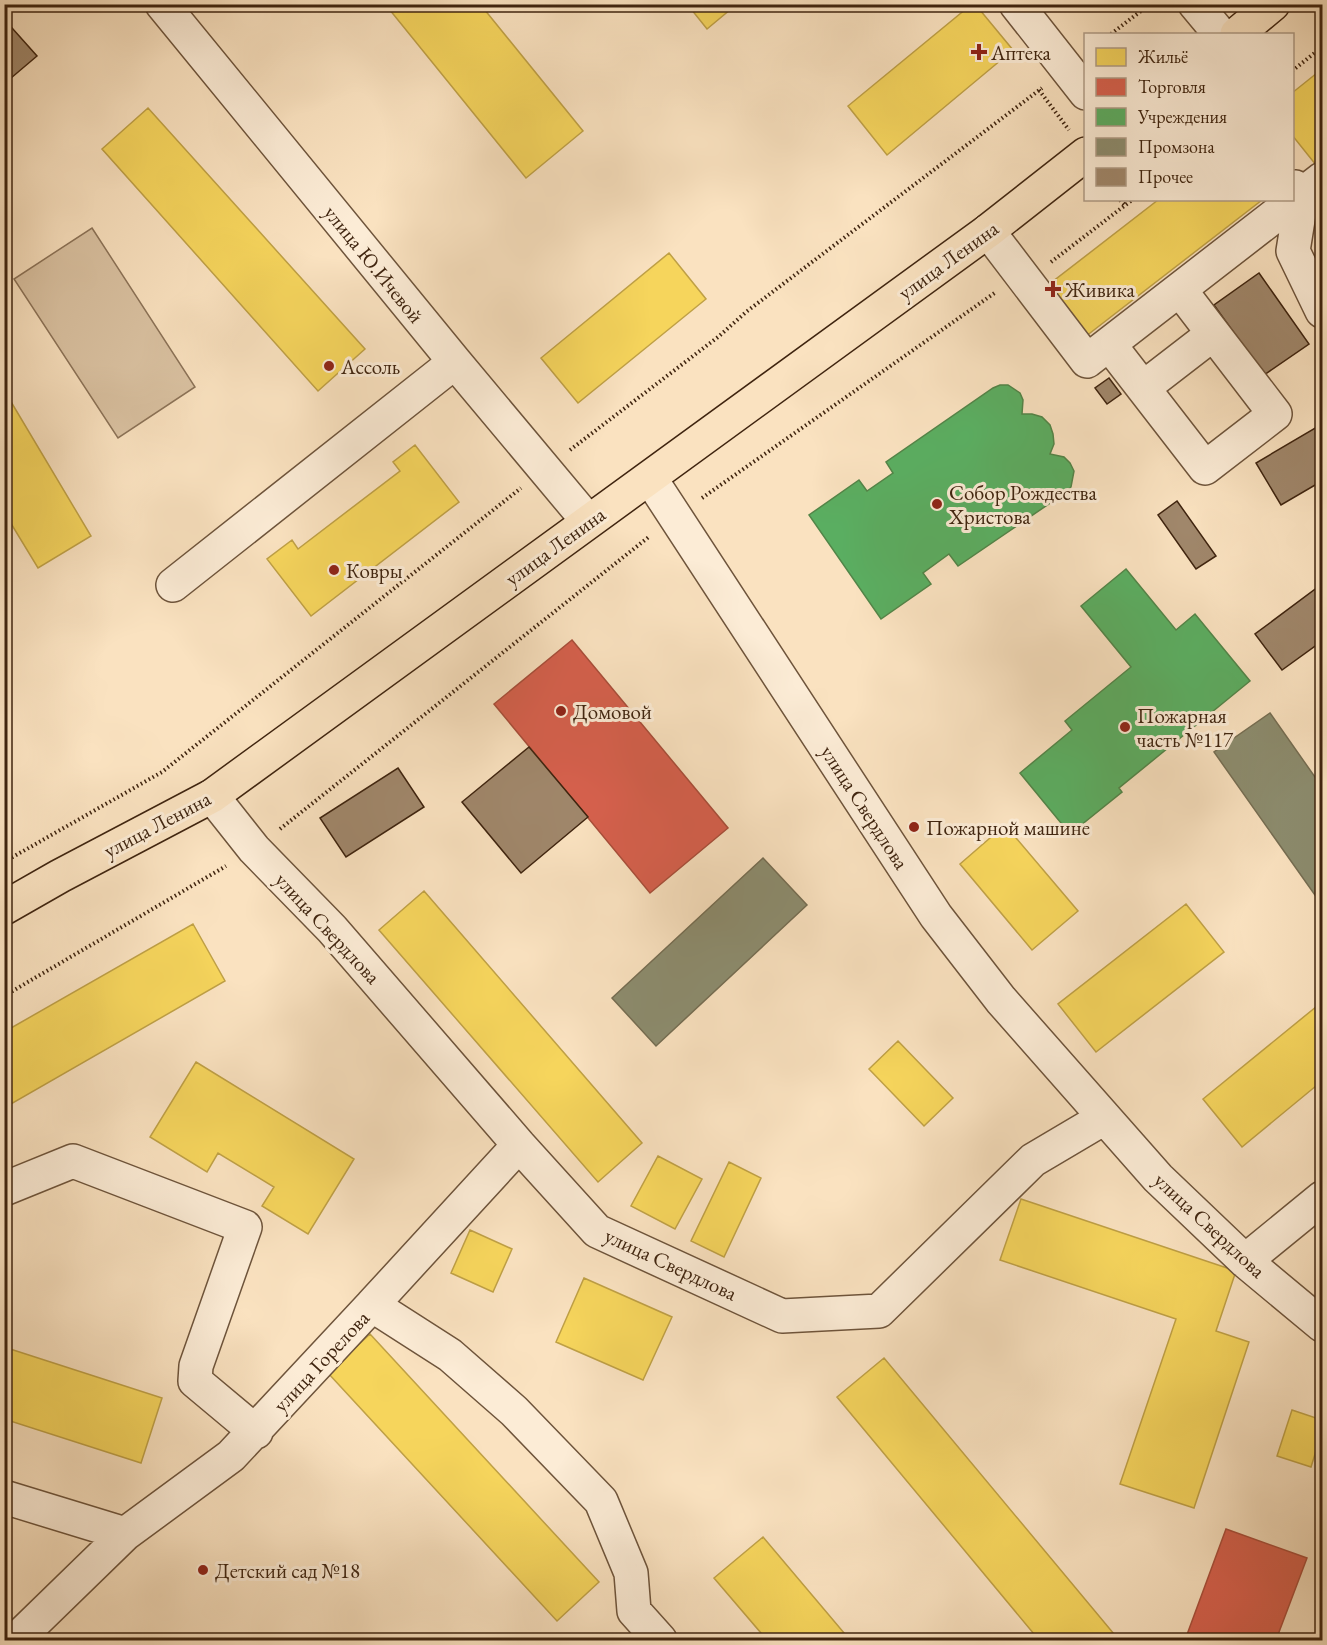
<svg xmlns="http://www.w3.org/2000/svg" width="1327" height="1645" font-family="'EB Garamond',serif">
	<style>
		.green { fill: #dac2a2; stroke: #8c7358; stroke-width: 1.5 }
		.homes { fill: #f6d55c; stroke: #bfa045; stroke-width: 1.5 }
		.shops { fill: #d6604d; stroke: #a94e3a; stroke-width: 1.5 }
		.public { fill: #5aae61; stroke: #528548; stroke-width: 1.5 }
		.industry { fill: #8c8c6e; stroke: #756d52; stroke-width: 1.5 }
		.building { fill: #a0876b; stroke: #3f240f; stroke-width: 1.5 }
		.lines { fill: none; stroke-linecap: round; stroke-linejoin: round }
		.minor-casing { stroke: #6e543b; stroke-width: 36 }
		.major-casing { stroke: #3f240f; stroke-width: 36 }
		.path { stroke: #3f240f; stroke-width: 4; stroke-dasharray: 1.5 3; stroke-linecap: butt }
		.minor { stroke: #fcecd6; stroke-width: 33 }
		.major { stroke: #fae2c0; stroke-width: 33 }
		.poi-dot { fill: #8f2418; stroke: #fcecd6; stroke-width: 2 }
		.labels { text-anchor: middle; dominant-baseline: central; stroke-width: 6; stroke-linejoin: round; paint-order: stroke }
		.poi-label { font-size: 21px; fill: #3f240f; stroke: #fcecd6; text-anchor: start }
		.street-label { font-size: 21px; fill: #3f240f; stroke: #fcecd6 }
	</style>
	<rect width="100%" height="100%" fill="#fae2c0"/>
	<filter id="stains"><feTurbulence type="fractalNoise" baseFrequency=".00333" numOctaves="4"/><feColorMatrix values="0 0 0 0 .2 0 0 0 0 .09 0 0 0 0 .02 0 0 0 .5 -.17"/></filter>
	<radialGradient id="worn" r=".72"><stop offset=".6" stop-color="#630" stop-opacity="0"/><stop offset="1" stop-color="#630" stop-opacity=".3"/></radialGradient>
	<path class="green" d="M 92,228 L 195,387 L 118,438 L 14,279 Z"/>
	<path class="homes" d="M 385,4 L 480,4 L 583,131 L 526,178 Z
		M 687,4 L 737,4 L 707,29 Z
		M 972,4 L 975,4 L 1013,50 L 887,155 L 848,106 Z
		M 1322,69 L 1322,167 L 1320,170 L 1292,135 L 1292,93 Z
		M 148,108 L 365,349 L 318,391 L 102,149 Z
		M 1158,200 L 1262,200 L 1081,340 L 1043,289 Z
		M 669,253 L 706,299 L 578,403 L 541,358 Z
		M 4,390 L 91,536 L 38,568 L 4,512 Z
		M 415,445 L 459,502 L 311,616 L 267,559 L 292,540 L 298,549 L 400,471 L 393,462 Z
		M 1005,825 L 1078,911 L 1032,950 L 960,864 Z
		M 424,891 L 642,1143 L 598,1182 L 379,930 Z
		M 1186,904 L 1224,952 L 1096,1052 L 1058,1004 Z
		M 193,924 L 225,981 L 4,1108 L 4,1032 Z
		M 1322,1002 L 1322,1081 L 1242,1147 L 1203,1099 Z
		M 898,1041 L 953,1098 L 924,1126 L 869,1069 Z
		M 196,1062 L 354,1159 L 308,1234 L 262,1206 L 274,1187 L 218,1153 L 207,1172 L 150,1137 Z
		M 658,1156 L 702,1179 L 675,1229 L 631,1206 Z
		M 729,1162 L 761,1178 L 724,1257 L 691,1241 Z
		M 1021,1199 L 1236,1271 L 1216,1331 L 1249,1342 L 1194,1508 L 1120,1484 L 1176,1319 L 1000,1260 Z
		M 470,1230 L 512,1249 L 493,1292 L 451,1273 Z
		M 584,1278 L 672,1317 L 643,1380 L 556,1342 Z
		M 370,1334 L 599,1582 L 557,1621 L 328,1373 Z
		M 4,1347 L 162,1398 L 141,1463 L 4,1419 Z
		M 884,1358 L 1119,1640 L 1039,1640 L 837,1397 Z
		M 1292,1410 L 1322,1420 L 1322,1432 L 1311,1467 L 1277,1456 Z
		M 763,1537 L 850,1640 L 767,1640 L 714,1578 Z"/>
	<path class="shops" d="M 572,640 L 728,828 L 650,893 L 494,704 Z
		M 1226,1529 L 1307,1558 L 1276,1640 L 1185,1640 Z"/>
	<path class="public" d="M 1000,385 L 1008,385 L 1020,393 L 1023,400 L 1022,414 L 1032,414 L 1042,417 L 1050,425 L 1053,434 L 1054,444 L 1050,454 L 1064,457 L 1070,463 L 1074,471 L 1071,487 L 1065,493 L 958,566 L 949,554 L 923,573 L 931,584 L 881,619 L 809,515 L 859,480 L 867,491 L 893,473 L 886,462 L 993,388 Z
		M 1126,569 L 1176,630 L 1195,614 L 1250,681 L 1119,788 L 1122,792 L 1070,834 L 1020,773 L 1072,730 L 1065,721 L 1131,667 L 1081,606 Z"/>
	<path class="industry" d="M 1270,713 L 1322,787 L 1322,894 L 1317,898 L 1214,752 Z
		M 763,858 L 807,905 L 656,1046 L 612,998 Z"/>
	<path class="building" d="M 4,19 L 37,56 L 4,84 Z
		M 1259,273 L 1309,344 L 1264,375 L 1214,305 Z
		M 1109,378 L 1121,394 L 1107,404 L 1095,388 Z
		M 1322,424 L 1322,481 L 1281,505 L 1256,463 Z
		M 1177,501 L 1216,556 L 1196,569 L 1158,515 Z
		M 1322,584 L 1322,641 L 1282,670 L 1255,634 Z
		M 529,747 L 588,817 L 521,873 L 462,802 Z
		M 398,768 L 424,807 L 346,857 L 320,818 Z"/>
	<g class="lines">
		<g class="minor-casing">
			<path id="minor" d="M 162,4 L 455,362 L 588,521
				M 1016,4 L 1086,93
				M 1195,4 L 1220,34
				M 1295,187 L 1302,195 L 1293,251 L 1322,311
				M 988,231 L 1087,361 L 1322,179
				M 1109,344 L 1205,468 L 1275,414 L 1180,290
				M 1143,388 L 1213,334
				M 650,478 L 936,916 L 1001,1000 L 1158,1178 L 1245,1261 L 1322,1325
				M 173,585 L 455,362
				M 212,796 L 254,849 L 332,929 L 519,1145 L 597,1231 L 782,1316 L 879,1311 L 1033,1160 L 1104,1118
				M 4,1189 L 73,1161 L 245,1227 L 196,1366 L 195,1381 L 256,1432
				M 1245,1261 L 1322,1198
				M 372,1305 L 519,1145
				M 4,1497 L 125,1534 L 231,1456 L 372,1305 L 450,1355 L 514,1411 L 601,1501 L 631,1573 L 634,1611 L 660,1640
				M 16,1640 L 125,1534"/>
		</g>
		<g class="major-casing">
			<path id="major" d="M 1237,34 L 1273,4
				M 4,908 L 60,876 L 212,796 L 988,231 L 1086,154"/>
		</g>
		<path class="path" d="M 1111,34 L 1150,4
			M 1292,71 L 1322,47
			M 1039,90 L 1069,130
			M 1120,200 L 1125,205
			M 1051,262 L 1132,200
			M 570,450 L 718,337 L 746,312 L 1042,88
			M 702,498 L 996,292
			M 280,829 L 650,536
			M 4,862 L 162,772 L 521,488
			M 4,996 L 226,866"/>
		<use href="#minor" class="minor"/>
		<use href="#major" class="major"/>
	</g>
	<g class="poi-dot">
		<path d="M976 43h6v6h6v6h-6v6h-6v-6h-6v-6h6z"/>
		<path d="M1050 280h6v6h6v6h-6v6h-6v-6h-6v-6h6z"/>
		<circle cx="329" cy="366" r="6"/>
		<circle cx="937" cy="504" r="6"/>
		<circle cx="334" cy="570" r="6"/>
		<circle cx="561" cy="711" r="6"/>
		<circle cx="1125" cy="727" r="6"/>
		<circle cx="914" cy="827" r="6"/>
		<circle cx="203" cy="1570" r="6"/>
	</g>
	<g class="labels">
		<g class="poi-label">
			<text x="991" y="52">Аптека</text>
			<text x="1065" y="289">Живика</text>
			<text x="341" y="366">Ассоль</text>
			<text x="949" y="492">Собор Рождества<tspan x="949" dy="24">Христова</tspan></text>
			<text x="346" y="570">Ковры</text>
			<text x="573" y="711">Домовой</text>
			<text x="1137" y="715">Пожарная<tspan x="1137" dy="24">часть №117</tspan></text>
			<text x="926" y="827">Пожарной машине</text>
			<text x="215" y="1570">Детский сад №18</text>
		</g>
		<g class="street-label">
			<text transform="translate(948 260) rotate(-36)">улица Ленина</text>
			<text transform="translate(374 264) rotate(51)">улица Ю.Ичевой</text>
			<text transform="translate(555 546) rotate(-36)">улица Ленина</text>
			<text transform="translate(865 807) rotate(57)">улица Свердлова</text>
			<text transform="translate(157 824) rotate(-28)">улица Ленина</text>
			<text transform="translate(328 928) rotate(47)">улица Свердлова</text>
			<text transform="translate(1210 1225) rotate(43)">улица Свердлова</text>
			<text transform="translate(671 1264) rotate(25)">улица Свердлова</text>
			<text transform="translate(321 1361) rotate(-47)">улица Горелова</text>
		</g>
	</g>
	<rect width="1327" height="1645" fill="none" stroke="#fae2c0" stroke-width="24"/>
	<rect x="6" y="6" width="1315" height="1633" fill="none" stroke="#3f240f" stroke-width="3"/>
	<rect x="12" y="12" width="1303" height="1621" fill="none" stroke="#3f240f" stroke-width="1.5"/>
	<rect x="1084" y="33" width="210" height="168" fill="#fcecd6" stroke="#b09c86" stroke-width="1.5"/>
	<rect x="1096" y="48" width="30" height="18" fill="#f6d55c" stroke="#b09c86" stroke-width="1.5"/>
	<text x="1138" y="63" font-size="18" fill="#3f240f">Жильё</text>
	<rect x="1096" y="78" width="30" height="18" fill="#d6604d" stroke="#b09c86" stroke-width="1.5"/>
	<text x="1138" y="93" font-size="18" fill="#3f240f">Торговля</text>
	<rect x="1096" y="108" width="30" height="18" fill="#5aae61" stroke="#b09c86" stroke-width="1.5"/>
	<text x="1138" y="123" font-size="18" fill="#3f240f">Учреждения</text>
	<rect x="1096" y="138" width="30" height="18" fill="#8c8c6e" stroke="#b09c86" stroke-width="1.5"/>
	<text x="1138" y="153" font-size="18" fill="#3f240f">Промзона</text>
	<rect x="1096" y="168" width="30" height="18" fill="#a0876b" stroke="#b09c86" stroke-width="1.5"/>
	<text x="1138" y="183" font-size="18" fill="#3f240f">Прочее</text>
	<rect width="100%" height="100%" filter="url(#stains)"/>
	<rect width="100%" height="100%" fill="url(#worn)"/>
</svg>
